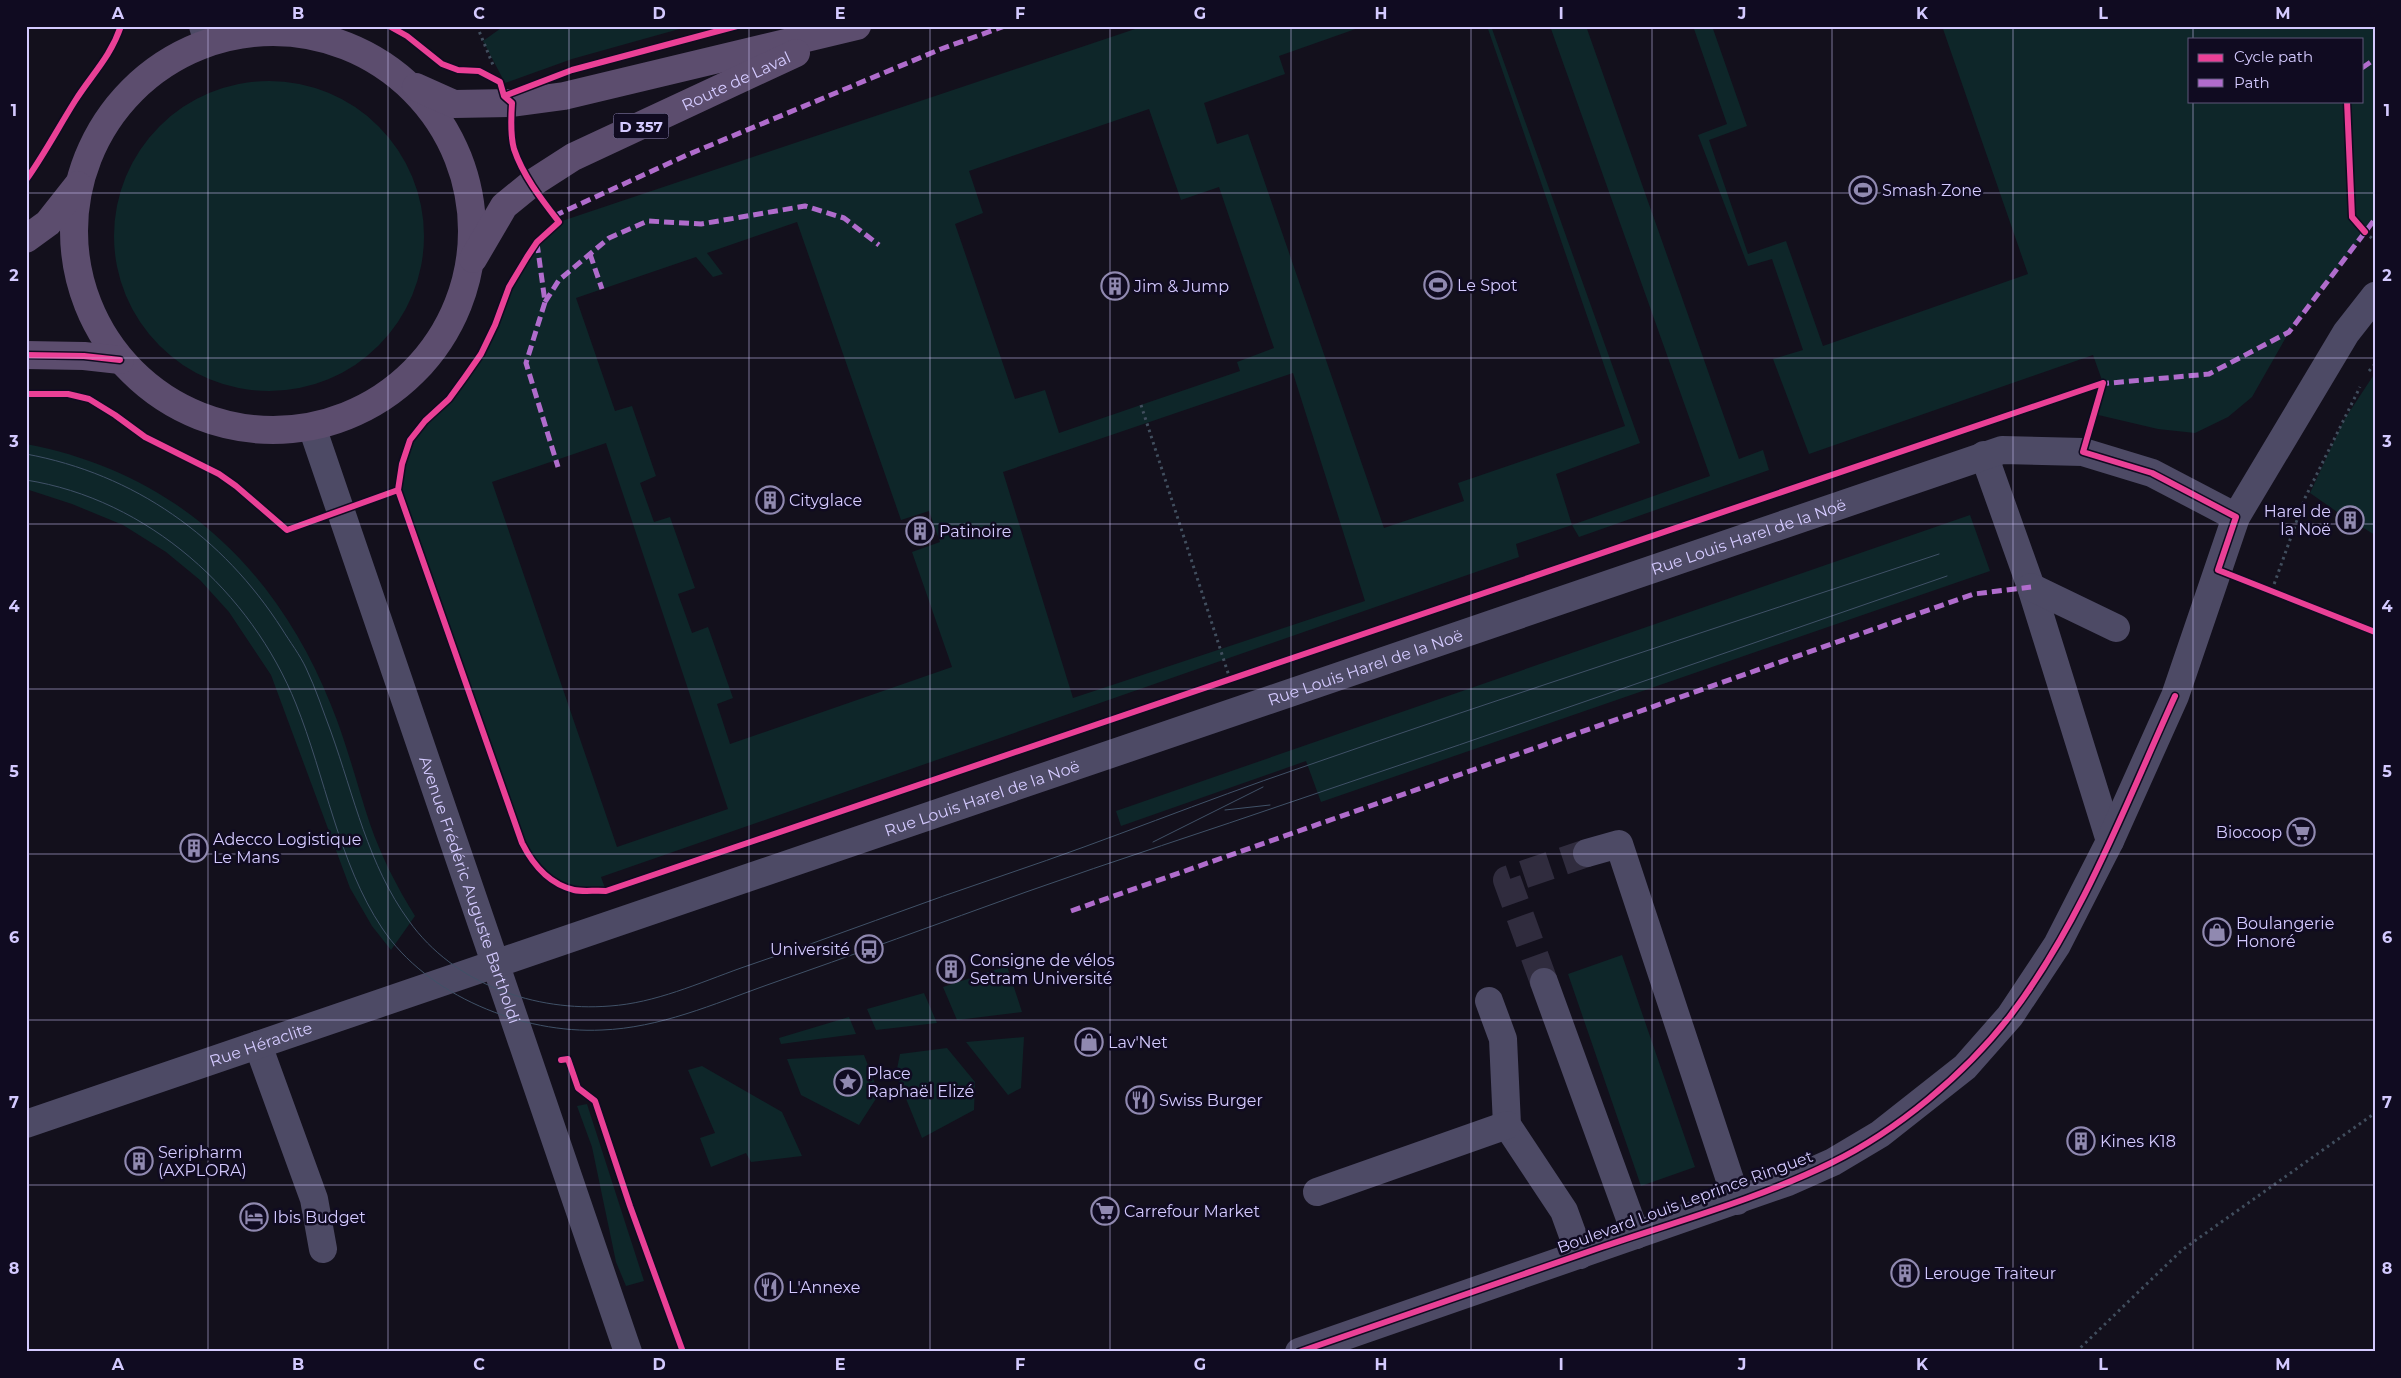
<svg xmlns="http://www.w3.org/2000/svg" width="2401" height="1378" font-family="Montserrat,sans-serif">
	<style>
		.green { fill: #0e2629; fill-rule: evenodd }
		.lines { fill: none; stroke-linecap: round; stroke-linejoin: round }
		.minor-tunnel { stroke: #302c3e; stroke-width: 28; stroke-dasharray: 28 14; stroke-linecap: butt }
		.path { stroke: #414e5e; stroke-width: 3; stroke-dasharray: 2.5 4; stroke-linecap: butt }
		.minor { stroke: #4d4a65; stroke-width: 28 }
		.major { stroke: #5c4d6e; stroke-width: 28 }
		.tram { stroke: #405167; stroke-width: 1 }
		.quiet { stroke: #b06ccc; stroke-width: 5; stroke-dasharray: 10 5; stroke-linecap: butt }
		.cycleway-casing { stroke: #100b21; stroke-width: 9 }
		.cycleway { stroke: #ea4096; stroke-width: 6 }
		.grid { fill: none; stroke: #d4caff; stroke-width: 1; stroke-opacity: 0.55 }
		.labels { text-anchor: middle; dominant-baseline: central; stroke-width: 5; stroke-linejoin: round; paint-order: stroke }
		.shield { fill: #100b21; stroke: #9991bc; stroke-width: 1 }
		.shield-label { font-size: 15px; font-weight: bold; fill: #d4caff }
		.street-label { font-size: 16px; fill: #d4caff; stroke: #100b21 }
		.poi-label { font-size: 16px; fill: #d4caff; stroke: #100b21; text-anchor: start }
		.neatline { fill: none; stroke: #d4caff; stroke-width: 2 }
		.grid-label { font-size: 16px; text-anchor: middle; font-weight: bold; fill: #d4caff }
	</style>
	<rect width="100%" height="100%" fill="#13101c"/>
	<path class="green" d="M 504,26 L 690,26 L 572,59 L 505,83 L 483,41 Z
		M 1144,26 L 1364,26 L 1279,56 L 1285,74 L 1204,103 L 1217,144 L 1248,134 L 1384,528 L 1464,501 L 1458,483 L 1625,426 L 1487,26 L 1491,26 L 1640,443 L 1556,474 L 1572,525 L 1710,476 L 1550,26 L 1586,26 L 1739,459 L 1763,450 L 1769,470 L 1579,537 L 1572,525 L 1516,544 L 1519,557 L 601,877 L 606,891 C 596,890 583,892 574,890 C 549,884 533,865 522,843 L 398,490 L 402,464 L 410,440 L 425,421 L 449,399 L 465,377 L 495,325 L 509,287 L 537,242 L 559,222 ZM 1149,109 L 1181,200 L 1219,187 L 1274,348 L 1237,362 L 1240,371 L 1059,433 L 1045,390 L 1015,399 L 955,224 L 983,213 L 969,171 ZM 797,222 L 901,520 L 929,511 L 940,542 L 912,552 L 952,667 L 730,744 L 717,704 L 733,698 L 708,627 L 692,633 L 678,594 L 695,588 L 670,517 L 654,522 L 640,483 L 656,476 L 632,406 L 615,411 L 576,298 L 696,257 L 713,277 L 723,274 L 707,253 ZM 1293,373 L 1365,601 L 1073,698 L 1003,472 ZM 606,443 L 728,809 L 617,847 L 492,482 Z
		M 1693,26 L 1712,26 L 1747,126 L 1709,140 L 1748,254 L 1786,241 L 1823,346 L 2028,274 L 1942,26 L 2375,26 L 2375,219 L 2289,332 L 2252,397 L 2228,417 L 2195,433 L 2158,429 L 2094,414 L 2103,383 L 2093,355 L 1809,454 L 1773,359 L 1803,350 L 1772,259 L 1748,266 L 1698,135 L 1727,124 ZM 2190,39 L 2362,39 L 2362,101 L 2190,101 Z
		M114 236a155 155 0 1 1 310 0a155 155 0 1 1-310 0Z
		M 2375,373 L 2375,535 L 2357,524 L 2360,516 L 2347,510 L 2343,516 L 2310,493 L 2344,420 Z
		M 26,444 C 174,472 276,567 331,705 C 347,744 357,785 370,824 C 381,856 397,887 415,916 L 391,950 L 372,926 L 350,888 L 271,675 L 229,612 L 200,580 L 166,552 L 123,525 L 72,504 L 26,489 Z
		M 1970,515 L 1990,571 L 1321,802 L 1306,761 L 1121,826 L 1116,811 Z
		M 1622,955 L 1695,1167 L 1641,1186 L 1568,974 Z
		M 1007,966 L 1022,1012 L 957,1020 L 943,987 Z
		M 924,993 L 937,1023 L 876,1030 L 867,1009 Z
		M 849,1017 L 856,1034 L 781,1044 L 779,1038 Z
		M 1024,1037 L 1021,1088 L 1008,1095 L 966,1042 Z
		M 947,1048 L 975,1082 L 974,1110 L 922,1138 L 896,1074 L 900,1054 Z
		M 864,1055 L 879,1094 L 859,1125 L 801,1095 L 787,1059 Z
		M 702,1066 L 782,1112 L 802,1156 L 751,1162 L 746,1153 L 711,1167 L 700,1138 L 715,1133 L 688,1070 Z
		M 587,1104 L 644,1281 L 626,1286 L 616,1262 L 592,1147 L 577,1106 Z"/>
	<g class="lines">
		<path class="minor-tunnel" d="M 1544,982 L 1507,880 L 1587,853"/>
		<path class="path" d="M 477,26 L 493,65
			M 2365,232 L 2375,241
			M 2369,371 L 2375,364
			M 1141,405 L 1229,676
			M 2251,583 L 2375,632
			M 2272,590 L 2305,498 L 2360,387
			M 2076,1352 L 2182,1250 L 2375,1113"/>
		<g class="minor">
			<path d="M 203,26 L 208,42"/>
			<path id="s1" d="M 312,427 L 628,1352"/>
			<path d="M 1984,455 L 2031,587 L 2110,841"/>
			<path d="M 2031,587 L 2116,628"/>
			<path d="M 1587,853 L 1619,844 L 1737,1201"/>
			<path d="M 1544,982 L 1636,1235"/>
			<path d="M 1489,1001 L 1503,1039 L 1507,1125 L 1564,1211 L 1580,1255"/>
			<path d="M 258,1045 L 314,1199 L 323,1249"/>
			<path id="s2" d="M 26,1124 L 2002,450 L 2083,452 L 2152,473 L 2236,517"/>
			<path d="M 1317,1192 L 1507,1125"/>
			<path d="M 1299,1352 L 1788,1182 L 1833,1162 L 1880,1134 L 1965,1067 L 2010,1016 L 2057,945 L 2110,841 L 2175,696 L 2236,517 L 2346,333 L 2375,296"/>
		</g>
		<g class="major">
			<circle cx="273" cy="231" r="199"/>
			<path d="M 416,87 L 454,104 L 512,103 L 564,96 L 857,26"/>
			<path d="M 26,239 L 48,223 L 78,185"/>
			<path id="s3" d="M 473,259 L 504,206 L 531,184 L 573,157 L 796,53"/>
			<path d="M 26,355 L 84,356 L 120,360"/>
		</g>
		<path class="tram" d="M 26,454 C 135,474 223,537 282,629 C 290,642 300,655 306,668 C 316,689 323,711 331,732 C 354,796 368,865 409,921 C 454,984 535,1012 610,1006 C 655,1003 699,983 741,968 C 831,938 920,903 1010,873 C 1108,840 1203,801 1300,768 C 1512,694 1726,625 1939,554
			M 26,480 C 148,499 251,592 296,704 C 325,776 339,864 382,928 C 427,996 523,1034 602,1030 C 659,1028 714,1004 767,985 C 853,955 940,923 1026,892 C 1116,860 1207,831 1297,800 C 1514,727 1730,651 1947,576
			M 1225,810 L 1270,805
			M 1153,842 L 1263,787"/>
		<path class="quiet" d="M 2362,68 L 2375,59
			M 554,216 L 687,155 L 941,49 L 1005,26
			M 537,243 L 545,302 L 526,363 L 558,467
			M 590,254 L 602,289
			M 545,302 L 559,280 L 609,238 L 648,221 L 701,224 L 805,206 L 844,218 L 879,245
			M 2099,384 L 2209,374 L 2289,332 L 2375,219
			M 1071,911 L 1974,594 L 2031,587"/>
		<g class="cycleway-casing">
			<path id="cycleway" d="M 389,26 L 407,36 L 442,64 L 458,70 L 479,71 L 500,82 L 504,96 L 512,103 C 511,118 510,135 514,149 C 523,176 542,200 559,222 L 537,242 L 527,257 L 509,287 L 495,325 L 481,354 L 465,377 L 449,399 L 425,421 L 410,440 L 402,464 L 398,490 L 522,843 C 533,865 549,884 574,890 C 583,892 596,890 606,891 L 2103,383
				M 504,96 L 572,70 L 737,26
				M 2347,101 L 2352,217 L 2365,232
				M 26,180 C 44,155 58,128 75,101 C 92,74 110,58 121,26
				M 26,355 L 84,356 L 120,360
				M 2103,383 L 2083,452 L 2152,473 L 2236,517 L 2218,570 L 2375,632
				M 26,394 L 68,394 L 89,399 L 115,415 L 145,437 L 219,474 L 236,486 L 287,530 L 398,490
				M 561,1060 L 568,1059 L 578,1088 L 595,1101 L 630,1206 L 683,1352
				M 1299,1352 C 1400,1317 1501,1282 1602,1247 C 1678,1221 1758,1199 1831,1163 C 1897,1131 1965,1074 2010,1016 C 2082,922 2126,803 2175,696"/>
		</g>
		<use href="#cycleway" class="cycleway"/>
	</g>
	<path class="grid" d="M 208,26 L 208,1352M 388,26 L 388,1352M 569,26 L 569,1352M 749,26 L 749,1352M 930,26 L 930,1352M 1110,26 L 1110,1352M 1291,26 L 1291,1352M 1471,26 L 1471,1352M 1652,26 L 1652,1352M 1832,26 L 1832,1352M 2013,26 L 2013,1352M 2193,26 L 2193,39M 2193,101 L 2193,1352M 26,193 L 2375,193M 26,358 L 2375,358M 26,524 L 2375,524M 26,689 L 2375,689M 26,854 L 2375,854M 26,1020 L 2375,1020M 26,1185 L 2375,1185"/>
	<defs>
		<g id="stadium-ring" transform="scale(1.4375)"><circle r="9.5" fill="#100b21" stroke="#9089b0" stroke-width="1.5"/><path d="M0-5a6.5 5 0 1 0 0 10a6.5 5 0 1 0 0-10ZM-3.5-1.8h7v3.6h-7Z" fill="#9089b0"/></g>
		<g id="building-ring" transform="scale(1.4375)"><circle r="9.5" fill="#100b21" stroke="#9089b0" stroke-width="1.5"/><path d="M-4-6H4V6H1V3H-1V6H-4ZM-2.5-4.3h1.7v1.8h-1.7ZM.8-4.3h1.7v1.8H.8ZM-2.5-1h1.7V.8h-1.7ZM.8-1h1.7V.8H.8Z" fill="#9089b0"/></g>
		<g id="supermarket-ring" transform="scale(1.4375)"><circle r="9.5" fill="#100b21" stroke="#9089b0" stroke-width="1.5"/><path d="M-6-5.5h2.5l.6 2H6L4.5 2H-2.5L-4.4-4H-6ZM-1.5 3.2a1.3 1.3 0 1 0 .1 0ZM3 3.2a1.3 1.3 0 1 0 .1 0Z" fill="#9089b0"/></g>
		<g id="shop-ring" transform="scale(1.4375)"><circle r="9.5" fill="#100b21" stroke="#9089b0" stroke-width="1.5"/><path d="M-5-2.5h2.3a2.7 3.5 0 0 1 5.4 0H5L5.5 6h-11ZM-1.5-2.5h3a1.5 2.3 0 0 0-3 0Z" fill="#9089b0"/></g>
		<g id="bus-ring" transform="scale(1.4375)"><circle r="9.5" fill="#100b21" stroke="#9089b0" stroke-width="1.5"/><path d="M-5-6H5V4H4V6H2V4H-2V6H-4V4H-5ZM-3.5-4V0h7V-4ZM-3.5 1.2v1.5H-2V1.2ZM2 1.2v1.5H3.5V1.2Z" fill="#9089b0"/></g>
		<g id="sight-ring" transform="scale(1.4375)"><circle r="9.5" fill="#100b21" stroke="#9089b0" stroke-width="1.5"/><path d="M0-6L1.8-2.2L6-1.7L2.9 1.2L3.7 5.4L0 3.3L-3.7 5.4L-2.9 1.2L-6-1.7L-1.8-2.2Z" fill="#9089b0"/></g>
		<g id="restaurant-ring" transform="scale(1.4375)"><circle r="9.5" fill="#100b21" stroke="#9089b0" stroke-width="1.5"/><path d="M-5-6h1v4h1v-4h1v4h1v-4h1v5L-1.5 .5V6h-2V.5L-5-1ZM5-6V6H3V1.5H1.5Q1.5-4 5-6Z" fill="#9089b0"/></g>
		<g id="hotel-ring" transform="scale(1.4375)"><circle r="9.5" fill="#100b21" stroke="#9089b0" stroke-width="1.5"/><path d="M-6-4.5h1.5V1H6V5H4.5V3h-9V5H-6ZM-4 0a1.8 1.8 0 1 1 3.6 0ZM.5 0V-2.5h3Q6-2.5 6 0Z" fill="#9089b0"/></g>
	</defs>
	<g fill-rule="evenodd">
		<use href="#stadium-ring" x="1863" y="190"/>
		<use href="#stadium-ring" x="1438" y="285"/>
		<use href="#building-ring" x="1115" y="286"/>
		<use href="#building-ring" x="770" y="500"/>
		<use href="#building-ring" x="2350" y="520"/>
		<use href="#building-ring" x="920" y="531"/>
		<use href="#supermarket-ring" x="2301" y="832"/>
		<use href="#building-ring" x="194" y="848"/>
		<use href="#shop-ring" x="2217" y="932"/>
		<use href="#bus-ring" x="869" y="949"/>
		<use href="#building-ring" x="951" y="969"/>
		<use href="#shop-ring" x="1089" y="1042"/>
		<use href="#sight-ring" x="848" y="1082"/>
		<use href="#restaurant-ring" x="1140" y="1100"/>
		<use href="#building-ring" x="2081" y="1141"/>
		<use href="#building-ring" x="139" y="1161"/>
		<use href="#supermarket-ring" x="1105" y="1211"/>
		<use href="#hotel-ring" x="254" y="1217"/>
		<use href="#building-ring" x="1905" y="1273"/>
		<use href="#restaurant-ring" x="769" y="1287"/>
	</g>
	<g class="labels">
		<rect class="shield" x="613.5" y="113.5" width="55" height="25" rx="4"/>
		<g class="shield-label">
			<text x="641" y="126">D 357</text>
		</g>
		<g class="street-label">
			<text stroke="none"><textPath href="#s3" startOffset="326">Route de Laval</textPath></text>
			<text stroke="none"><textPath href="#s2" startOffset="1820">Rue Louis Harel de la Noë</textPath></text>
			<text stroke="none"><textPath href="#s2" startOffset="1415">Rue Louis Harel de la Noë</textPath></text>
			<text stroke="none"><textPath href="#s2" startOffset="1010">Rue Louis Harel de la Noë</textPath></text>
			<text stroke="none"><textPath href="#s1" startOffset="489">Avenue Frédéric Auguste Bartholdi</textPath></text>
			<text stroke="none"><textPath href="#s2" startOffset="248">Rue Héraclite</textPath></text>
			<text transform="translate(1685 1202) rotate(-20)">Boulevard Louis Leprince Ringuet</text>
		</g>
		<g class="poi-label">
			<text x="1882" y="190">Smash Zone</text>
			<text x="1457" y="285">Le Spot</text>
			<text x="1134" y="286">Jim &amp; Jump</text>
			<text x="789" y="500">Cityglace</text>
			<text x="2331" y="511" text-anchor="end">Harel de<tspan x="2331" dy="18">la Noë</tspan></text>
			<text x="939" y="531">Patinoire</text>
			<text x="2282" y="832" text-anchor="end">Biocoop</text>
			<text x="213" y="839">Adecco Logistique<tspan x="213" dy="18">Le Mans</tspan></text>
			<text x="2236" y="923">Boulangerie<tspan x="2236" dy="18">Honoré</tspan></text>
			<text x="850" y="949" text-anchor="end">Université</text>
			<text x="970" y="960">Consigne de vélos<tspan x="970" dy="18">Setram Université</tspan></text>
			<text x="1108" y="1042">Lav'Net</text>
			<text x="867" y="1073">Place<tspan x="867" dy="18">Raphaël Elizé</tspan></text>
			<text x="1159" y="1100">Swiss Burger</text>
			<text x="2100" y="1141">Kines K18</text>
			<text x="158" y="1152">Seripharm<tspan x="158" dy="18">(AXPLORA)</tspan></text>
			<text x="1124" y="1211">Carrefour Market</text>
			<text x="273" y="1217">Ibis Budget</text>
			<text x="1924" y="1273">Lerouge Traiteur</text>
			<text x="788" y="1287">L'Annexe</text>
		</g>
	</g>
	<rect width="2401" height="1378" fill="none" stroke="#100b21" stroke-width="55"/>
	<rect x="2188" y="38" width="175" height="65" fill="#100b21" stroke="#5e577a"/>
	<rect x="2198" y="54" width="25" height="8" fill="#ea4096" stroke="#5e577a"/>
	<text x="2234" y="62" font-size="15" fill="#d4caff">Cycle path</text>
	<rect x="2198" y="79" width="25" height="8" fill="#b06ccc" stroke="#5e577a"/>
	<text x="2234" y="88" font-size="15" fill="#d4caff">Path</text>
	<rect x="28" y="28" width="2346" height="1322" class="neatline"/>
	<g class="grid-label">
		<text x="118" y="19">A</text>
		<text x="298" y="19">B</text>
		<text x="479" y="19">C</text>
		<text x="659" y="19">D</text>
		<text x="840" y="19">E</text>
		<text x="1020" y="19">F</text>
		<text x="1200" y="19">G</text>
		<text x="1381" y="19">H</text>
		<text x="1561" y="19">I</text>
		<text x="1742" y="19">J</text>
		<text x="1922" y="19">K</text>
		<text x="2103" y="19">L</text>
		<text x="2283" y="19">M</text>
		<text x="14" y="116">1</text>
		<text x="2387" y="116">1</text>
		<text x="14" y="281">2</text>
		<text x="2387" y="281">2</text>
		<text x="14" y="447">3</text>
		<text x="2387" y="447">3</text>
		<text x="14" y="612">4</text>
		<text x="2387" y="612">4</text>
		<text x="14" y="777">5</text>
		<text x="2387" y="777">5</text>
		<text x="14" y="943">6</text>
		<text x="2387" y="943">6</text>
		<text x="14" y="1108">7</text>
		<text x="2387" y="1108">7</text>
		<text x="14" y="1274">8</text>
		<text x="2387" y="1274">8</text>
		<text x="118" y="1370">A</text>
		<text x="298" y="1370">B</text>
		<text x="479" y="1370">C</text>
		<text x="659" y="1370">D</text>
		<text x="840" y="1370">E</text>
		<text x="1020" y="1370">F</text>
		<text x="1200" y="1370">G</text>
		<text x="1381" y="1370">H</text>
		<text x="1561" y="1370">I</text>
		<text x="1742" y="1370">J</text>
		<text x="1922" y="1370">K</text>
		<text x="2103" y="1370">L</text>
		<text x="2283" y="1370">M</text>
	</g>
</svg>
